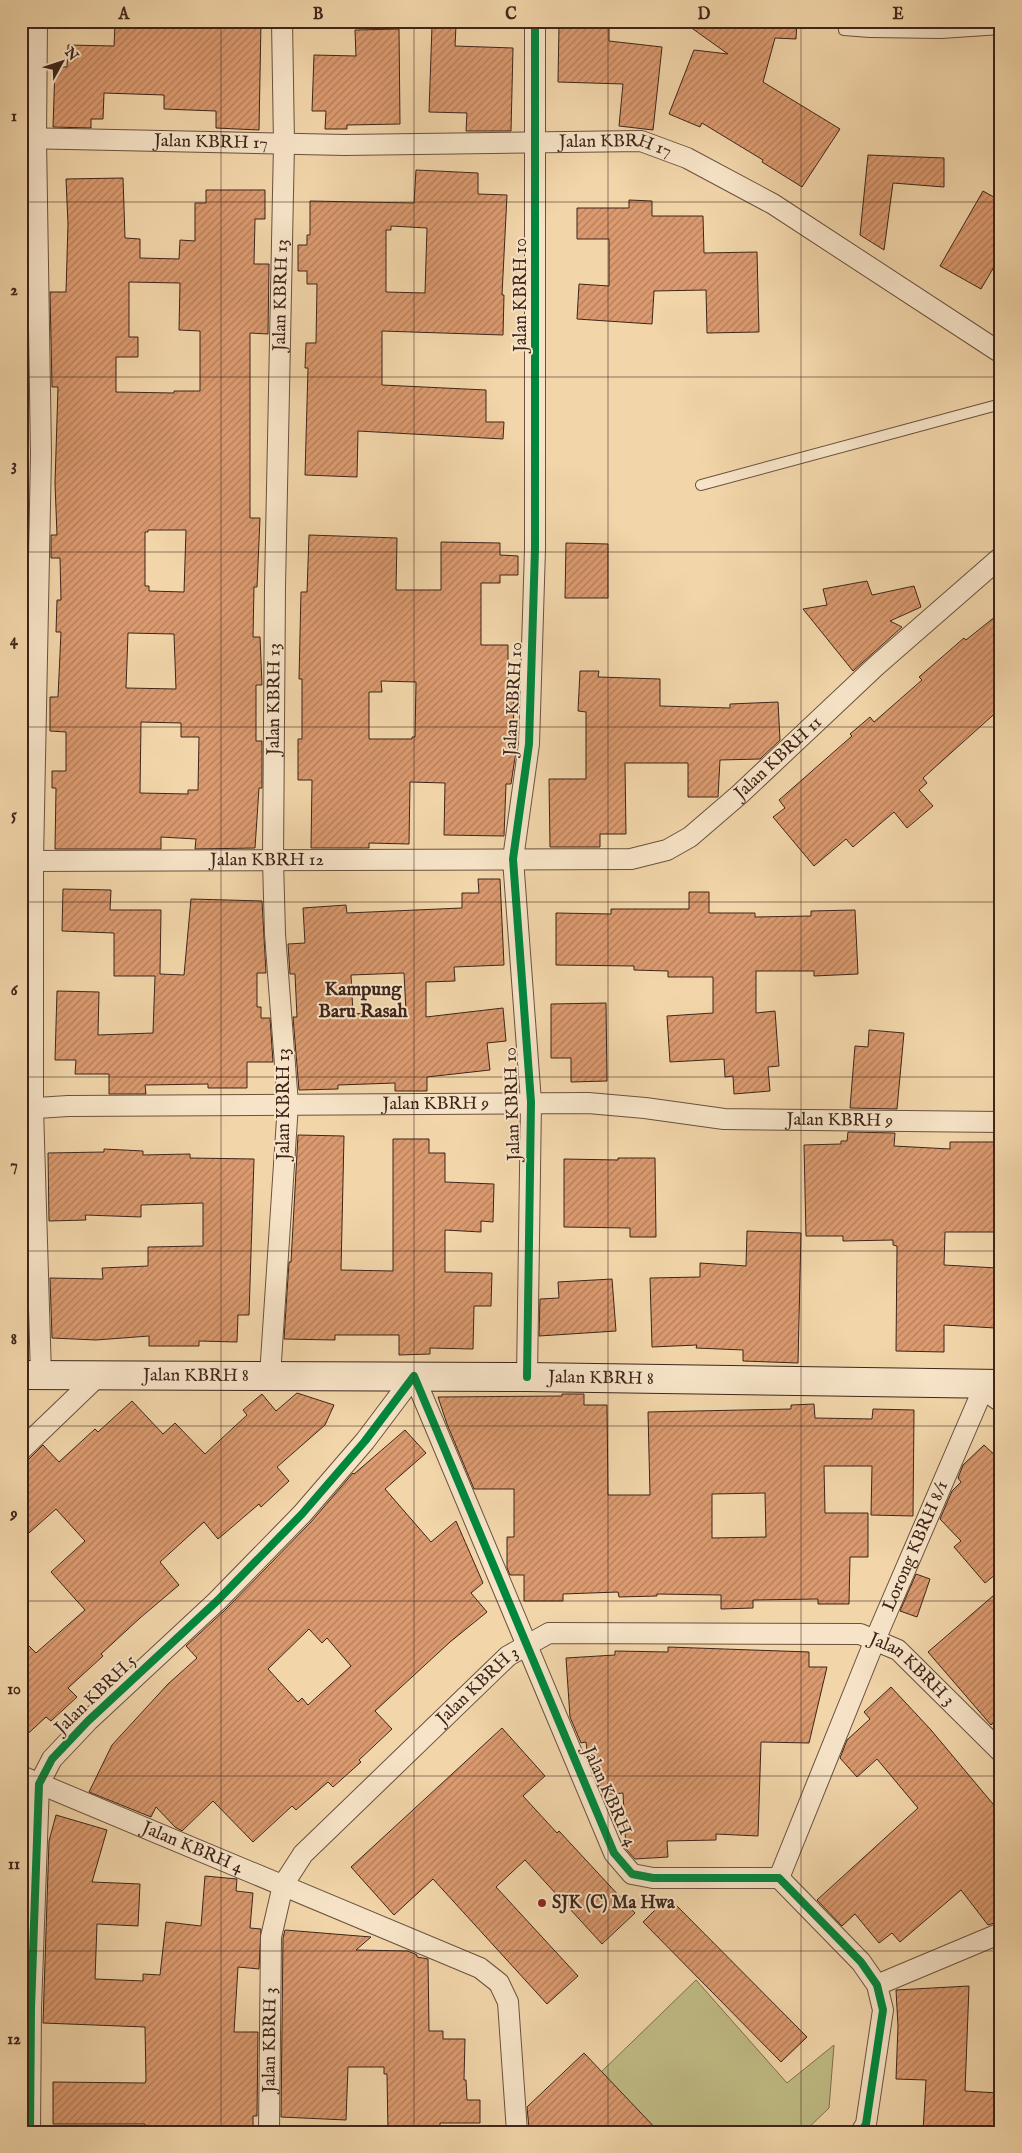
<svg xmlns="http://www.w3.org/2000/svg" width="1022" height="2153" font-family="'IM FELL English',serif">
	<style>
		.garden { fill: #c0bc85; stroke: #7f7050 }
		.building { fill: url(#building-hatch); stroke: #3e251a; fill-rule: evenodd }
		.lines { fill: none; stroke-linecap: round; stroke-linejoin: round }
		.lane-casing { stroke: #6b513e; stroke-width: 12 }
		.street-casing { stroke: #6b513e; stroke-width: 22 }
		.secondary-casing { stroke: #3e251a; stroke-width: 30 }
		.lane { stroke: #f7e4c8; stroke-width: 10 }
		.street { stroke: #f7e4c8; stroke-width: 20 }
		.secondary { stroke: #f7e4c8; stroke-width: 28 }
		.cycleway-casing { stroke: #f7e4c8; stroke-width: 11 }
		.cycleway { stroke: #00873e; stroke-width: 8 }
		.grid { fill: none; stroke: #3e251a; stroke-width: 1; stroke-opacity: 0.55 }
		.poi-dot { fill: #8f2418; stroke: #f7e4c8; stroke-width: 2 }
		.labels { text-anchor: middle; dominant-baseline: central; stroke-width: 4; stroke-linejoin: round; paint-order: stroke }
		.street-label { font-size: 18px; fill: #3e251a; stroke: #f7e4c8 }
		.poi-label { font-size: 18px; font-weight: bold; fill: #3e251a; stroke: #f7e4c8; text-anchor: start }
		.neighbourhood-label { font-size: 19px; font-weight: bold; fill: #3e251a; stroke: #f7e4c8 }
		.neatline { fill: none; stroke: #3e251a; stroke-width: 2 }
		.grid-label { font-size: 16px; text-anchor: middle; font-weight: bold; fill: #3e251a }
	</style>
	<defs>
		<pattern id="building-hatch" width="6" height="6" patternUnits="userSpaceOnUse" patternTransform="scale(1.25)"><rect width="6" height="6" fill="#db9a6f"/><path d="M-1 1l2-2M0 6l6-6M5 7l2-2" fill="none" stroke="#b37d5a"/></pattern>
	</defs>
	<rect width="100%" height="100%" fill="#f2d6aa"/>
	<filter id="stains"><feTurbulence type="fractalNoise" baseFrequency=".004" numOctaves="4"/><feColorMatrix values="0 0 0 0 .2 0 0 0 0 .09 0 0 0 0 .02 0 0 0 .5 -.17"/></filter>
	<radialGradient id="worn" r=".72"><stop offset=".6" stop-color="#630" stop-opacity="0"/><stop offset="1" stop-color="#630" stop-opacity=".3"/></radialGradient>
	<path class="garden" d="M 696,1980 L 787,2083 L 834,2045 L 829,2108 L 804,2132 L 649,2132 L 598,2075 Z"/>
	<path class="building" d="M 166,21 L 261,21 L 259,130 L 216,128 L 216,111 L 164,109 L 164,95 L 104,93 L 103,119 L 91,119 L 91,128 L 53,127 L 55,67 L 67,67 L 68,45 L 114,46 L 115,24 L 166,26 Z
		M 734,21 L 797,21 L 796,39 L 775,38 L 763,82 L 840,129 L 802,187 L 762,162 L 763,160 L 702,123 L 700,127 L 669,114 L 694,50 L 728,54 L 686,24 Z
		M 559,25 L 609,26 L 609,41 L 662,47 L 653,130 L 619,126 L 623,84 L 558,82 Z
		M 432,26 L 456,26 L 455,46 L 513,48 L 511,131 L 466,131 L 467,113 L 429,112 Z
		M 399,29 L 400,124 L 347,125 L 347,129 L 325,129 L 326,111 L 312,111 L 314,55 L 356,56 L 355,30 Z
		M 868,155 L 944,158 L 944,187 L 893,183 L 884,250 L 860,235 Z
		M 416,170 L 478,173 L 478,194 L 507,195 L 502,295 L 504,295 L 503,335 L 382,331 L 382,385 L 486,390 L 486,422 L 504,422 L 503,439 L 358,431 L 357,477 L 305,475 L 308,368 L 305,368 L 306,343 L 316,343 L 317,284 L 307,284 L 307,271 L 298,271 L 298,245 L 307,245 L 307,235 L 310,235 L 310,201 L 414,203 ZM 391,226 L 427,228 L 425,293 L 386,292 L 386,230 L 391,230 Z
		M 123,178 L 125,238 L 140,239 L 140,258 L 179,259 L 180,240 L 195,241 L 195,203 L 206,203 L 206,190 L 265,190 L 265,219 L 255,219 L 254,264 L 269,264 L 268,334 L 250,333 L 250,518 L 260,518 L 257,587 L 254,587 L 253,637 L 260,637 L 262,685 L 256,685 L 256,741 L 262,741 L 262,788 L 259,788 L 255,848 L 195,849 L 196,839 L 161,837 L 161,849 L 55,849 L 56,788 L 52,788 L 52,771 L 66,771 L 66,732 L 50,731 L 50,697 L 58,697 L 61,632 L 56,632 L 57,600 L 61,600 L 60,558 L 51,558 L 51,535 L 57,535 L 55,483 L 58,387 L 52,387 L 50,292 L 66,292 L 68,224 L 66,179 ZM 129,282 L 180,283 L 179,330 L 200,331 L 200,391 L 174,391 L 174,393 L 116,392 L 116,357 L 138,357 L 138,337 L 129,337 ZM 148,530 L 186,530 L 184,592 L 149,591 L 149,586 L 145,586 L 145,532 L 148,532 ZM 128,633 L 174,634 L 176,689 L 126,688 ZM 141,722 L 181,723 L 181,737 L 199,737 L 198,790 L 188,790 L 188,794 L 140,793 Z
		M 983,191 L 1001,201 L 1001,234 L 993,247 L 1001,251 L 1001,255 L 981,289 L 940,266 Z
		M 629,200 L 652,201 L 652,216 L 703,216 L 704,253 L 757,252 L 759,332 L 707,333 L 706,290 L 654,291 L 652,324 L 577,319 L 579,284 L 609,286 L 609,239 L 577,239 L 577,208 L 629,208 Z
		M 309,535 L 397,538 L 396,590 L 441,590 L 441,542 L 500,543 L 500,555 L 518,556 L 518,575 L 500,575 L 500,583 L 481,583 L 481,645 L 508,645 L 508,693 L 514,694 L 513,745 L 516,745 L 516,751 L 511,784 L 506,784 L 504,836 L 444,835 L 445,783 L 410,782 L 409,844 L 369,843 L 369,848 L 311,848 L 312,780 L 298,780 L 298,739 L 302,739 L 302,679 L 299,679 L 301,592 L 307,592 ZM 381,681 L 416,682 L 415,737 L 412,737 L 412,739 L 369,739 L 369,692 L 382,692 Z
		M 566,543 L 608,544 L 608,598 L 565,598 Z
		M 867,581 L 872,595 L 914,586 L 921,607 L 890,621 L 902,627 L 853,671 L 803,609 L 827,605 L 823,589 Z
		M 1001,612 L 1001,708 L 923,778 L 927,783 L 919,790 L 933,806 L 907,828 L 894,812 L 853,847 L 846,839 L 814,866 L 773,817 L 785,808 L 779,800 L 852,736 L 850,734 L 870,717 L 874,722 L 922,680 L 919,677 L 964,638 L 966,640 Z
		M 580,671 L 599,671 L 598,677 L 660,679 L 660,706 L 730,708 L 730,704 L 778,702 L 780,740 L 760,759 L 720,760 L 718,797 L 688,797 L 688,763 L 625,763 L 626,834 L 600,834 L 600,847 L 550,847 L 549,779 L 586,779 L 586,712 L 578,711 Z
		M 478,879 L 500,879 L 504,965 L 454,967 L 455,981 L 426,982 L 426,1017 L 503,1008 L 506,1041 L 487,1043 L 490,1070 L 427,1077 L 427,1091 L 395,1091 L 395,1083 L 338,1085 L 338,1089 L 299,1090 L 293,1017 L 297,1017 L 295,974 L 290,974 L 288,944 L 305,943 L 303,908 L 346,905 L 347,913 L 462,908 L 462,893 L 479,893 ZM 404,973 L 406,1011 L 353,1014 L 351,975 Z
		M 63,889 L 111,890 L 110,910 L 161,910 L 160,974 L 184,975 L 191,899 L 262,901 L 266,973 L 257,973 L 257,1007 L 261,1007 L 261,1018 L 270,1018 L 273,1062 L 247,1062 L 247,1088 L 208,1088 L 208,1084 L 145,1085 L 146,1094 L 109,1094 L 109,1074 L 75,1074 L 76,1060 L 55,1060 L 57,991 L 99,992 L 98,1035 L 153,1033 L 155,976 L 114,976 L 114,933 L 62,931 Z
		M 689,892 L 709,892 L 709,913 L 755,913 L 755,917 L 811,916 L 811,911 L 855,910 L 858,974 L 814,976 L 814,971 L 756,971 L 756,1013 L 775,1011 L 779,1066 L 768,1067 L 770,1091 L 734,1094 L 733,1076 L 725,1077 L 724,1059 L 670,1062 L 667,1016 L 713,1013 L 713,977 L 668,977 L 668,971 L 634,970 L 634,966 L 556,965 L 556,913 L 611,914 L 611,909 L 689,909 Z
		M 606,1003 L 607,1081 L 571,1082 L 571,1058 L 551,1058 L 551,1004 Z
		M 869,1030 L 904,1033 L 897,1109 L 850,1108 L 855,1046 L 868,1047 Z
		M 848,1132 L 895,1133 L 894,1146 L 950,1149 L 950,1142 L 1001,1142 L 1000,1232 L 945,1232 L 944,1265 L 997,1268 L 995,1328 L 944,1325 L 944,1352 L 896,1351 L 897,1246 L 893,1245 L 893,1240 L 843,1241 L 843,1236 L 806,1236 L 804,1145 L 841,1144 L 841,1141 L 847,1141 Z
		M 298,1135 L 344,1136 L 341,1270 L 393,1271 L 393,1139 L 429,1139 L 429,1153 L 445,1153 L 445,1182 L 494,1184 L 493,1222 L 481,1221 L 481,1232 L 445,1230 L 445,1272 L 492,1273 L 491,1306 L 474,1306 L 473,1349 L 430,1348 L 430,1354 L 399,1355 L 399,1335 L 335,1335 L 335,1340 L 284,1339 L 289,1262 L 291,1262 Z
		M 104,1149 L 143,1151 L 143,1155 L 190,1154 L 190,1158 L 254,1159 L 249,1315 L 238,1315 L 237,1342 L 199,1341 L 199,1346 L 149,1346 L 149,1336 L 96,1340 L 52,1338 L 50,1278 L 103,1279 L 102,1268 L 148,1266 L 148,1247 L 203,1246 L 203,1203 L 141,1205 L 141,1217 L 85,1215 L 86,1220 L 49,1221 L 48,1153 L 104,1152 Z
		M 618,1158 L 655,1158 L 656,1237 L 630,1237 L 630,1228 L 564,1227 L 564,1159 L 618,1160 Z
		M 747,1231 L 801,1233 L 798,1363 L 743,1361 L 743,1350 L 696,1348 L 697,1345 L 652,1347 L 650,1278 L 700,1277 L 700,1263 L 746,1266 Z
		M 612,1279 L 616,1331 L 539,1336 L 540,1299 L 559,1298 L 558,1282 Z
		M 297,1393 L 334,1405 L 325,1425 L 277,1467 L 289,1481 L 261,1507 L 259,1504 L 218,1539 L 204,1522 L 160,1562 L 179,1585 L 140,1618 L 101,1654 L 103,1656 L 68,1688 L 77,1697 L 51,1721 L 46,1717 L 21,1740 L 21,1638 L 36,1653 L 85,1610 L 51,1572 L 85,1541 L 56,1509 L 21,1540 L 21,1462 L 29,1459 L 43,1445 L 59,1462 L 95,1429 L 98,1432 L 132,1401 L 163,1434 L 175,1423 L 205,1454 L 247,1415 L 243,1410 L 262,1394 L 276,1411 Z
		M 562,1394 L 584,1394 L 584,1405 L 607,1405 L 608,1495 L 650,1495 L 648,1412 L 791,1409 L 791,1405 L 814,1404 L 815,1418 L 872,1419 L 873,1409 L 914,1410 L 913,1516 L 871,1515 L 872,1466 L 824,1466 L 825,1513 L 868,1513 L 868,1557 L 850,1557 L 849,1604 L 818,1604 L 818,1599 L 753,1600 L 753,1608 L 721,1609 L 721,1595 L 657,1594 L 657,1596 L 619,1597 L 618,1592 L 563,1594 L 563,1601 L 524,1601 L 524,1575 L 510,1575 L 507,1568 L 507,1537 L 514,1537 L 514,1489 L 474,1489 L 447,1424 L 438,1397 L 562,1396 ZM 765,1493 L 766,1537 L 712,1538 L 712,1494 Z
		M 405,1430 L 426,1453 L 385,1489 L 431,1542 L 456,1521 L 483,1583 L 471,1593 L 487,1612 L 450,1642 L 375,1711 L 392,1729 L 359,1760 L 361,1762 L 333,1787 L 328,1782 L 296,1810 L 292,1806 L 253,1842 L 213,1801 L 182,1831 L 175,1827 L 156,1807 L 151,1817 L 89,1792 L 112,1745 L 168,1684 L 197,1658 L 186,1646 L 226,1609 L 311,1522 L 353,1473 L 354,1474 ZM 309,1629 L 322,1643 L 327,1638 L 351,1666 L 308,1705 L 302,1698 L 298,1702 L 268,1669 Z
		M 984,1445 L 1001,1461 L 1001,1570 L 985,1583 L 954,1547 L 961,1541 L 940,1519 L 952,1491 L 961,1482 L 958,1478 L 963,1465 Z
		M 916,1574 L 930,1579 L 917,1617 L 900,1611 Z
		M 1001,1589 L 1001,1716 L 991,1725 L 928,1652 Z
		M 668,1647 L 809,1652 L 809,1667 L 827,1667 L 809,1743 L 761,1742 L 758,1836 L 716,1834 L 716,1840 L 667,1841 L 668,1857 L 635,1859 L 626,1849 L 623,1793 L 602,1795 L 588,1759 L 586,1742 L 581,1743 L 570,1717 L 566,1658 L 615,1655 L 615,1651 L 668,1652 Z
		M 891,1687 L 931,1730 L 993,1804 L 1001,1798 L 1001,1919 L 997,1922 L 988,1925 L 961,1890 L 900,1942 L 892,1933 L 879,1943 L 855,1914 L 842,1926 L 817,1900 L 918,1808 L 877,1759 L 857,1777 L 840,1758 L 847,1740 L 870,1719 L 864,1712 Z
		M 502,1728 L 545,1776 L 523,1796 L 557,1833 L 559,1831 L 635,1913 L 602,1944 L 525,1860 L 496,1887 L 578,1976 L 547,2004 L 433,1879 L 394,1915 L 351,1867 Z
		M 56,1815 L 107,1830 L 92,1882 L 140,1884 L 138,1926 L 97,1924 L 95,1979 L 143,1981 L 143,1974 L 160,1975 L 166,1922 L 201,1926 L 205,1876 L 237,1879 L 236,1891 L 253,1893 L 250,1928 L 261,1929 L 259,1969 L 238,1967 L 234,2032 L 258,2032 L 257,2116 L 253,2116 L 253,2130 L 145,2130 L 145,2124 L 53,2124 L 53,2082 L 145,2083 L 146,2080 L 145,2027 L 43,2023 L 49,1841 Z
		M 668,1897 L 807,2037 L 781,2062 L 643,1922 Z
		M 285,1930 L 371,1937 L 356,1950 L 408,1951 L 417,1955 L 417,1957 L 428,1959 L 429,2031 L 443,2031 L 443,2039 L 465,2039 L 464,2080 L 466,2080 L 467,2100 L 480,2100 L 480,2123 L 440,2123 L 440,2132 L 388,2132 L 387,2074 L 384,2074 L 384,2067 L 348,2067 L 346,2120 L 281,2117 L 283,1938 Z
		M 969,1986 L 965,2091 L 998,2093 L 996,2132 L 923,2132 L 926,2080 L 896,2079 L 898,2026 L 896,1990 Z
		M 584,2053 L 659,2132 L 532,2132 L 529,2128 L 527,2107 Z"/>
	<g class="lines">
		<g class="lane-casing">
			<path id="lane" d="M 843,21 L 844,30 L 870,32 L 941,33 L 1001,29
				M 701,485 L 1001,404
				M 981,1394 L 1001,1408"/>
		</g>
		<g class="street-casing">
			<g id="street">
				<path d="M 37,21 L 36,139 L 41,454 L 33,861 L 33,1108 L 41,1375"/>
				<path id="s1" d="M 21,138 L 345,145 L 641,141 L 687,158 L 773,204 L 1001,353"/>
				<path id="s2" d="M 21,861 L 631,859 L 667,850 L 690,837 L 740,794 L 876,666 L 1001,557"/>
				<path id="s3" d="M 21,1109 L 68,1106 L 588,1103 L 645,1108 L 724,1119 L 1001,1122"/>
				<path id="s4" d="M 270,1376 L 288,1104 L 275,934 L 273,860 L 275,587 L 284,144 L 282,21"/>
				<path d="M 527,1377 L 531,1102 L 513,859 L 529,744 L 535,549 L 535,21"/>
				<path d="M 21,1450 L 98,1376"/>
				<path id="s5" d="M 21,1776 L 480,1968 L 499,1983 L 508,2002 L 517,2132"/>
				<path id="s6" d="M 779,1878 L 875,1640 L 981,1394 L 990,1383"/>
				<path d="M 877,1985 L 1001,1933"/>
				<path d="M 30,2132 L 31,2008 L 39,1784 L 52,1759 L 88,1721 L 217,1601 L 302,1514 L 365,1441 L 414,1376 L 614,1853 L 632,1874 L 653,1878 L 779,1878 L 861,1962 L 877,1985 L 883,2010 L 866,2124 L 861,2132"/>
				<path id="s7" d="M 269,2132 L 271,1937 L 283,1885 L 303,1854 L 508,1656 L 549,1633 L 860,1634 L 898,1650 L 1001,1752"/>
			</g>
		</g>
		<g class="secondary-casing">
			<g id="secondary">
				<path id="s8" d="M 21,1375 L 527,1377 L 1001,1384"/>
			</g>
		</g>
		<use href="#lane" class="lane"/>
		<use href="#street" class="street"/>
		<use href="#secondary" class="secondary"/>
		<g class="cycleway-casing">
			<path id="cycleway" d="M 527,1377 L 531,1102 L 513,859 L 529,744 L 535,549 L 535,21
				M 30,2132 L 31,2008 L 39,1784 L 52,1759 L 88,1721 L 217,1601 L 302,1514 L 365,1441 L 414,1376 L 614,1853 L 632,1874 L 653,1878 L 779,1878 L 861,1962 L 877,1985 L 883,2010 L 866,2124 L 861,2132"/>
		</g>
		<use href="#cycleway" class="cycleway"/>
	</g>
	<path class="grid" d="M 221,21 L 221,2132M 414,21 L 414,2132M 608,21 L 608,2132M 801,21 L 801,2132M 21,202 L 1001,202M 21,377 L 1001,377M 21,552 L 1001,552M 21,727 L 1001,727M 21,902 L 1001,902M 21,1077 L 1001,1077M 21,1251 L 1001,1251M 21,1426 L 1001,1426M 21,1601 L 1001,1601M 21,1776 L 1001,1776M 21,1951 L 1001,1951"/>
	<circle class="poi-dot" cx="542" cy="1903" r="5"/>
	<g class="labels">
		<g class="street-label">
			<text stroke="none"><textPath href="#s1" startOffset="190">Jalan KBRH 17</textPath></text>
			<text stroke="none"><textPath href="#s1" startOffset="595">Jalan KBRH 17</textPath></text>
			<text stroke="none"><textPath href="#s4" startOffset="1082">Jalan KBRH 13</textPath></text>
			<text transform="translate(521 295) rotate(-90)">Jalan KBRH 10</text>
			<text stroke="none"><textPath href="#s4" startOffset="678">Jalan KBRH 13</textPath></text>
			<text transform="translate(514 699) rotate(-87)">Jalan KBRH 10</text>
			<text stroke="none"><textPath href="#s2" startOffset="792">Jalan KBRH 11</textPath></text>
			<text stroke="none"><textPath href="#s2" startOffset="246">Jalan KBRH 12</textPath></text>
			<text stroke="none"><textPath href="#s3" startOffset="415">Jalan KBRH 9</textPath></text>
			<text transform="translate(284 1104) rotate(-90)">Jalan KBRH 13</text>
			<text transform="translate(513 1104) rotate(-92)">Jalan KBRH 10</text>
			<text stroke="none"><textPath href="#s3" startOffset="820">Jalan KBRH 9</textPath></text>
			<text stroke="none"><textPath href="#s8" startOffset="175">Jalan KBRH 8</textPath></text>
			<text stroke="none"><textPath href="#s8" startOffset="580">Jalan KBRH 8</textPath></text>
			<text stroke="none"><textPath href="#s6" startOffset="359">Lorong KBRH 8/1</textPath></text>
			<text stroke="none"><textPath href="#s7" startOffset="992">Jalan KBRH 3</textPath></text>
			<text stroke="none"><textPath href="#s7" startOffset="528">Jalan KBRH 3</textPath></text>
			<text transform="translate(96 1695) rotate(-44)">Jalan KBRH 5</text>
			<text transform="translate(609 1797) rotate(66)">Jalan KBRH 4</text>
			<text stroke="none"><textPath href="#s5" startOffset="186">Jalan KBRH 4</textPath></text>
			<text stroke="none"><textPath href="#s7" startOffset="92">Jalan KBRH 3</textPath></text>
		</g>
		<g class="poi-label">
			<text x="552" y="1903">SJK (C) Ma Hwa</text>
		</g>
		<g class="neighbourhood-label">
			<text x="363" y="990">Kampung<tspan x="363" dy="22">Baru Rasah</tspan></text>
		</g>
	</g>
	<rect width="1022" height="2153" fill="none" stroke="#f2d6aa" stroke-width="55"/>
	<g transform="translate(62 62) rotate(50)" stroke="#f7e4c8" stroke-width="4" paint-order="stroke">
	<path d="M0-4L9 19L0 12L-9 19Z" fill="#3e251a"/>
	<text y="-8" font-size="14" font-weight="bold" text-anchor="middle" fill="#3e251a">N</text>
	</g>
	<rect x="28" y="28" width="966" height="2098" class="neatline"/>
	<g class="grid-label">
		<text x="124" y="19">A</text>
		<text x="318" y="19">B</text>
		<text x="511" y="19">C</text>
		<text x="704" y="19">D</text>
		<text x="898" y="19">E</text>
		<text x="14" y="121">1</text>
		<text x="14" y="295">2</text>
		<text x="14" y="470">3</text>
		<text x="14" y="645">4</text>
		<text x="14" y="820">5</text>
		<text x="14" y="995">6</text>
		<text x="14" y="1170">7</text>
		<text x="14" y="1344">8</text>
		<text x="14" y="1519">9</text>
		<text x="14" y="1694">10</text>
		<text x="14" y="1869">11</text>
		<text x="14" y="2044">12</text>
	</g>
	<rect width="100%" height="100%" filter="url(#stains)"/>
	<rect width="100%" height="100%" fill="url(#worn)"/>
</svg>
